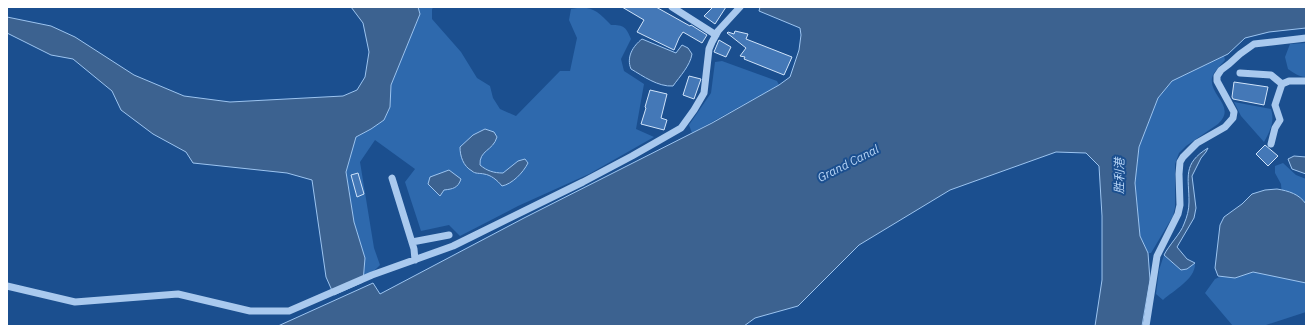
<svg xmlns="http://www.w3.org/2000/svg" width="1313" height="333" font-family="'IBM Plex Sans','Noto Sans SC',sans-serif">
	<style>
		.green { fill: #2e69ad }
		.water { fill: #3c6290; stroke: #9cc4f0 }
		.building { fill: #4478b7; stroke: #cfe3fa }
		.lines { fill: none; stroke-linecap: round; stroke-linejoin: round }
		.minor { stroke: #a9c9ee; stroke-width: 7 }
		.labels { text-anchor: middle; dominant-baseline: central; stroke-width: 4; stroke-linejoin: round; paint-order: stroke }
		.water-label { font-size: 12px; font-style: italic; fill: #b5d3f5; stroke: #1b4f8f }
	</style>
	<rect width="100%" height="100%" fill="#1b4f8f"/>
	<path class="green" d="M 418,7 L 434,7 L 432,9 L 432,19 L 461,52 L 477,78 L 490,86 L 493,98 L 500,109 L 516,116 L 560,71 L 570,71 L 577,38 L 569,20 L 571,9 C 591,5 597,10 611,25 C 624,25 626,27 631,39 L 621,59 L 624,71 L 644,84 L 636,129 L 654,137 L 589,174 L 518,206 L 460,236 L 449,225 L 421,231 L 405,182 L 415,169 L 375,140 L 360,162 L 374,248 L 380,265 L 363,282 L 365,258 L 354,222 L 346,172 L 356,137 L 371,129 L 384,120 L 390,107 L 391,85 L 420,14 Z
		M 1306,43 L 1306,77 C 1299,77 1294,73 1288,69 L 1285,57 L 1290,44 Z
		M 1224,56 L 1225,60 C 1221,65 1213,72 1212,78 C 1209,96 1237,106 1218,124 L 1186,146 L 1179,153 L 1175,164 L 1175,207 L 1173,216 L 1151,253 L 1148,253 L 1140,236 L 1135,183 L 1139,147 L 1158,98 L 1172,81 Z
		M 722,61 L 777,81 L 779,85 L 692,133 L 689,125 L 711,93 L 715,62 Z
		M 1234,102 L 1271,109 C 1275,122 1270,131 1264,142 L 1241,116 Z
		M 1283,163 L 1296,175 L 1306,179 L 1306,217 L 1282,196 L 1281,184 L 1275,173 L 1275,166 Z
		M 1164,255 L 1181,270 L 1187,269 L 1195,263 C 1196,279 1174,290 1163,300 L 1156,294 L 1159,270 Z
		M 1238,269 L 1306,275 L 1306,312 L 1263,326 L 1233,326 L 1205,293 L 1215,279 Z"/>
	<path class="water" d="M 351,7 L 418,7 L 420,14 L 391,85 L 390,107 L 384,120 L 371,129 L 356,137 L 346,172 L 354,222 L 365,258 L 363,282 L 334,295 L 326,277 L 312,180 L 287,173 L 193,163 L 186,152 L 153,134 L 121,110 L 112,91 L 73,59 L 51,55 L 7,33 L 7,17 L 51,26 L 75,37 L 134,75 L 184,96 L 230,102 L 343,96 L 357,90 L 365,77 L 369,52 L 363,23 Z
		M 760,7 L 1306,7 L 1306,28 L 1269,32 L 1245,38 L 1228,54 L 1172,81 L 1158,98 L 1139,147 L 1135,183 L 1140,236 L 1148,253 L 1150,280 L 1142,326 L 1095,326 L 1102,280 L 1102,216 L 1099,166 L 1086,153 L 1056,152 L 950,190 L 859,245 L 798,306 L 755,318 L 744,326 L 278,326 L 373,283 L 380,294 L 524,218 L 712,123 L 779,85 L 790,77 L 799,50 L 801,35 L 800,28 L 759,11 Z
		M 642,39 L 676,53 L 682,45 L 688,48 L 692,54 C 690,66 680,76 673,86 C 658,87 643,76 631,69 C 626,57 633,46 642,39 Z
		M 485,129 L 494,132 L 497,137 C 493,151 479,150 480,165 C 487,171 494,173 503,173 L 518,161 L 525,159 L 528,163 C 523,173 512,184 502,186 C 497,180 491,175 484,174 C 480,173 475,174 472,171 C 463,166 460,156 460,147 L 473,135 Z
		M 1208,148 L 1206,152 L 1201,158 L 1192,176 L 1196,208 L 1194,218 L 1177,247 L 1187,259 L 1195,263 L 1187,269 L 1181,270 L 1164,255 C 1169,245 1181,233 1184,224 C 1187,217 1189,210 1189,202 C 1189,177 1182,164 1208,148 Z
		M 1294,156 L 1306,157 L 1306,174 L 1292,169 L 1288,159 Z
		M 449,170 L 461,179 C 458,188 453,189 444,190 L 440,196 L 428,184 L 430,177 Z
		M 1277,189 C 1289,191 1299,194 1306,204 L 1306,283 L 1253,272 L 1235,278 L 1218,276 L 1215,268 L 1220,225 L 1224,217 L 1242,204 L 1252,194 L 1265,190 Z"/>
	<path class="building" d="M 622,7 L 656,7 L 690,26 L 691,25 L 707,35 L 702,43 L 683,32 L 679,38 L 674,50 L 637,32 L 644,20 Z
		M 713,7 L 726,7 L 715,24 L 704,16 Z
		M 735,31 L 748,34 L 746,39 L 792,57 L 784,75 L 744,59 L 745,57 L 740,56 L 746,48 L 727,33 L 728,32 L 734,34 Z
		M 719,40 L 731,47 L 726,57 L 714,52 Z
		M 689,76 L 701,79 L 694,99 L 683,95 Z
		M 1234,82 L 1268,87 L 1264,105 L 1233,99 L 1232,97 Z
		M 650,90 L 667,94 L 661,118 L 667,120 L 664,130 L 641,124 L 646,108 L 645,107 Z
		M 1265,145 L 1278,156 L 1268,166 L 1256,154 Z
		M 358,173 L 364,194 L 357,197 L 351,175 Z"/>
	<g class="lines">
		<path class="minor" d="M 672,7 L 716,35
			M 1240,73 L 1271,75 L 1282,84
			M 1271,144 L 1275,128 L 1280,120 L 1275,105 L 1282,84 L 1289,81 L 1306,81
			M 392,178 L 414,249 L 415,260
			M 412,242 L 449,235
			M 7,286 L 75,302 L 178,294 L 250,311 L 289,311 L 372,275 L 453,246 L 583,182 L 632,156 L 681,128 L 694,110 L 704,93 L 709,49 L 712,42 L 718,31 L 740,7
			M 1146,326 L 1157,256 L 1178,214 L 1180,205 L 1179,174 L 1180,162 L 1183,157 L 1197,143 L 1225,127 L 1233,118 L 1234,112 L 1217,81 L 1217,76 L 1221,70 L 1229,64 L 1240,54 L 1254,44 L 1306,38"/>
	</g>
	<g class="labels">
		<g class="water-label">
			<text transform="translate(848 163) rotate(-27)">Grand Canal</text>
			<text transform="translate(1119 176) rotate(-89)">胜利港</text>
		</g>
	</g>
	<rect width="1313" height="333" fill="none" stroke="#ffffff" stroke-width="16"/>
</svg>
